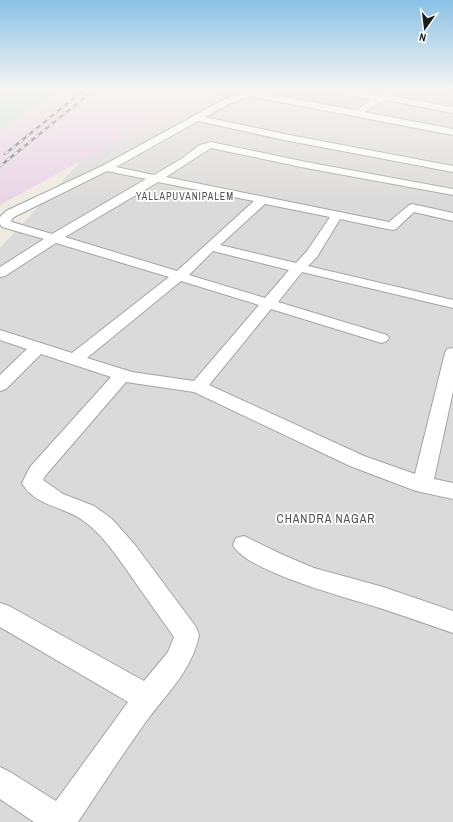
<svg xmlns="http://www.w3.org/2000/svg" width="453" height="822" font-family="'Archivo Narrow',sans-serif">
	<style>
		.residential { fill: #dbdada }
		.industrial { fill: #e9d3e6 }
		.wetland { fill: #bddfce }
		.lines { fill: none; stroke-linecap: round; stroke-linejoin: round }
		.minor-casing { stroke: #a4a4a4; stroke-width: 2 }
		.minor { fill: #fff; fill-rule: evenodd }
		.rail-casing { stroke: #6b6b6b; stroke-width: 2.5 }
		.rail { stroke: #fff; stroke-width: 1.5; stroke-dasharray: 4.5; stroke-linecap: butt }
		.labels { text-anchor: middle; dominant-baseline: central; stroke-width: 3.5; stroke-linejoin: round; paint-order: stroke }
		.far-neighbourhood-label { font-size: 10px; letter-spacing: 1px; fill: #505050; stroke: #fff }
		.neighbourhood-label { font-size: 12px; letter-spacing: 1px; fill: #505050; stroke: #fff }
	</style>
	<rect width="100%" height="100%" fill="#efeae2"/>
	<path class="residential" d="M 229,89 L 453,89 L 453,822 L 0,822 L 0,248 L 104,136 Z"/>
	<path class="industrial" d="M 0,89 L 231,89 L 119,140 L 0,205 Z"/>
	<path class="wetland" d="M 15,89 L 63,89 L 22,113 L 0,130 L 0,95 Z"/>
	<g class="lines">
		<g class="minor-casing">
			<path id="minor" d="M 252,89 L 263,89 L 258,92 L 355,110 L 372,100 L 329,91 L 328,89 L 343,89 L 378,96 L 392,89 L 401,89 L 391,96 L 453,107 L 453,113 L 385,100 L 364,112 L 453,129 L 453,135 L 249,96 L 229,104 L 205,117 L 284,134 L 453,166 L 453,172 L 284,140 L 198,121 L 116,167 L 154,175 L 181,159 L 200,145 L 211,142 L 306,162 L 453,189 L 453,195 L 306,168 L 211,148 L 166,177 L 389,222 L 408,206 L 412,204 L 453,213 L 453,221 L 414,212 L 396,229 L 392,230 L 340,219 L 317,257 L 308,266 L 453,300 L 453,308 L 302,272 L 278,302 L 387,335 L 389,338 L 387,341 L 381,343 L 375,341 L 271,309 L 209,385 L 364,456 L 415,474 L 445,353 L 447,349 L 453,348 L 453,391 L 434,479 L 453,483 L 453,499 L 416,491 L 350,466 L 194,392 L 126,382 L 45,476 L 43,480 L 63,494 L 94,506 L 112,519 L 135,545 L 196,627 L 199,635 C 192,671 166,694 145,723 C 122,755 100,789 78,822 L 34,822 L 0,799 L 0,767 L 10,772 L 56,801 L 128,702 L 0,627 L 0,603 L 9,606 L 144,681 L 168,652 L 174,637 C 161,619 148,600 135,582 C 119,559 104,535 81,519 C 63,507 34,505 22,483 L 30,467 L 111,377 L 41,354 L 6,389 L 0,391 L 0,375 L 27,349 L 0,340 L 0,330 L 72,353 L 169,277 L 56,243 L 5,276 L 0,277 L 0,267 L 44,239 L 2,227 L 0,224 L 0,217 L 6,211 L 102,166 L 223,100 ZM 107,171 L 146,179 L 52,234 L 12,222 L 11,220 L 14,217 ZM 158,182 L 254,201 L 177,271 L 65,237 ZM 265,204 L 330,217 L 307,251 L 296,263 L 220,245 ZM 213,251 L 289,270 L 265,298 L 189,275 ZM 181,281 L 259,305 L 194,381 L 132,372 L 87,358 Z
				M 425,89 L 453,90 L 453,94 L 429,91 Z
				M 244,536 L 283,555 L 314,568 L 383,587 L 453,611 L 453,633 C 430,625 407,617 383,609 C 353,599 246,572 233,545 L 236,538 Z"/>
		</g>
		<use href="#minor" class="minor"/>
		<g class="rail-casing">
			<path id="rail" d="M 5,154 L 85,89
				M 0,166 L 95,89"/>
		</g>
		<use href="#rail" class="rail"/>
	</g>
	<linearGradient id="sky" x2="0" y2="1"><stop stop-color="#8ac1e6"/><stop offset="0.44" stop-color="#f8f6f2"/><stop offset="1" stop-color="#f8f6f2" stop-opacity="0"/></linearGradient>
	<rect width="453" height="204" fill="url(#sky)"/>
	<g class="labels">
		<g class="far-neighbourhood-label">
			<text x="185" y="196">YALLAPUVANIPALEM</text>
		</g>
		<g class="neighbourhood-label">
			<text x="326" y="519">CHANDRA NAGAR</text>
		</g>
	</g>
	<g transform="translate(425 28) rotate(194)" stroke="#ffffff" stroke-width="3" paint-order="stroke">
	<path d="M0-3L7 15L0 10L-7 15Z" fill="#1d1d1d"/>
	<text y="-6" font-size="11" font-weight="bold" text-anchor="middle" fill="#1d1d1d">N</text>
	</g>
</svg>
